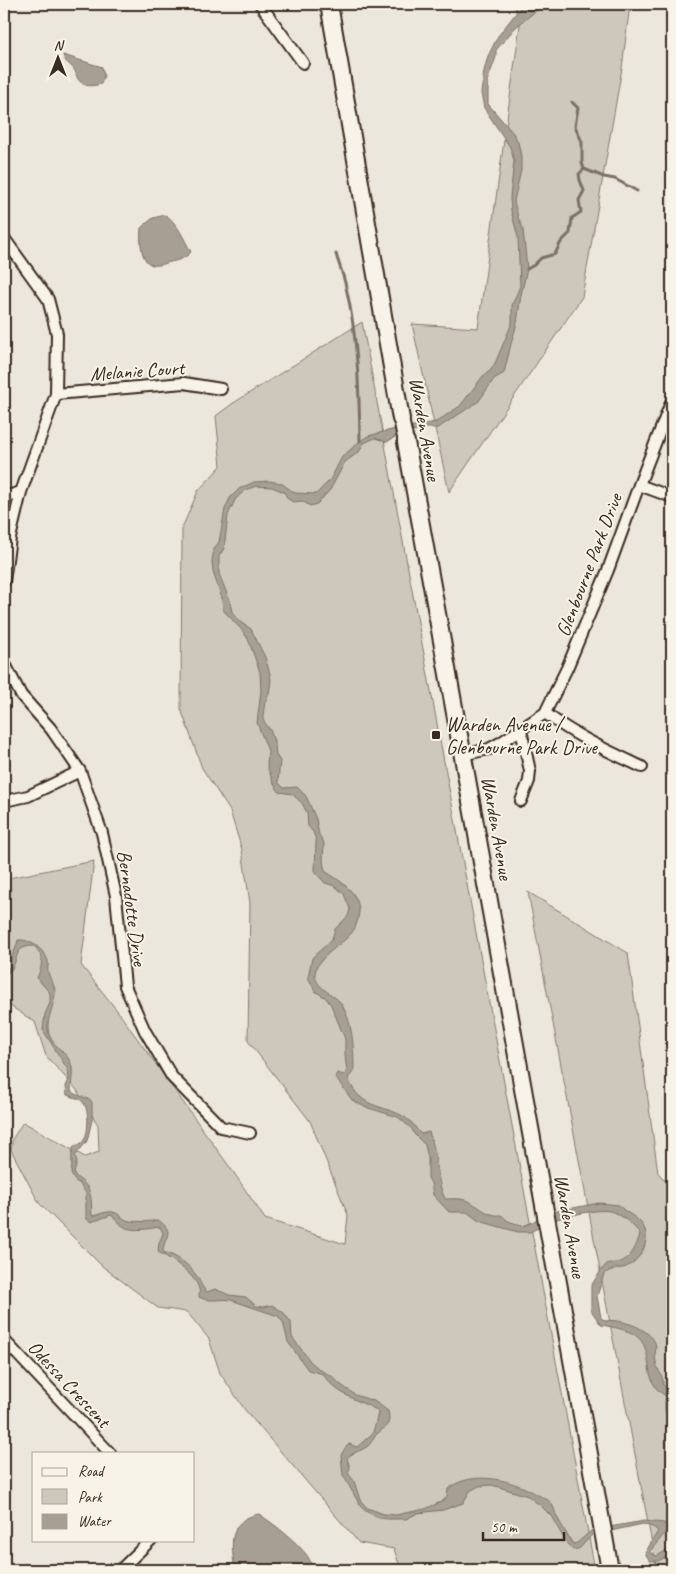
<svg xmlns="http://www.w3.org/2000/svg" width="676" height="1574" font-family="Caveat,sans-serif">
	<style>
		.green { fill: #cec8bc; stroke: #84796d }
		.water { fill: #a89f93; stroke: #7c7064 }
		.lines { fill: none; stroke-linecap: round; stroke-linejoin: round }
		.stream { stroke: #7c7064; stroke-width: 3 }
		.street-casing { stroke: #3b2a1e; stroke-width: 14 }
		.secondary-casing { stroke: #3b2a1e; stroke-width: 18 }
		.primary-casing { stroke: #3b2a1e; stroke-width: 20 }
		.street { stroke: #f7f3e8; stroke-width: 10 }
		.secondary { stroke: #f7f3e8; stroke-width: 14 }
		.primary { stroke: #f7f3e8; stroke-width: 16 }
		.poi-dot { fill: #3b2a1e; stroke: #f7f3e8; stroke-width: 2 }
		.labels { text-anchor: middle; dominant-baseline: central; stroke-width: 4; stroke-linejoin: round; paint-order: stroke }
		.street-label { font-size: 20px; fill: #3b2a1e; stroke: #f7f3e8 }
		.poi-label { font-size: 20px; fill: #3b2a1e; stroke: #f7f3e8; text-anchor: start }
	</style>
	<rect width="100%" height="100%" fill="#ece7dc"/>
	<filter id="ink" filterUnits="userSpaceOnUse"><feTurbulence type="fractalNoise" baseFrequency=".02" numOctaves="2"/><feDisplacementMap in="SourceGraphic" scale="10" xChannelSelector="R" yChannelSelector="G"/><feConvolveMatrix kernelMatrix="1 2 1 2 8 2 1 2 1" color-interpolation-filters="sRGB"/></filter>
	<g filter="url(#ink)">
		<path class="green" d="M 514,4 L 630,4 L 622,68 L 582,297 L 449,492 L 412,324 L 478,328 L 520,25 Z
			M 362,322 L 595,1570 L 401,1570 L 394,1549 L 359,1543 L 245,1410 L 220,1373 L 209,1339 L 187,1312 L 158,1308 L 102,1266 L 39,1203 L 11,1150 L 13,1138 L 23,1122 L 85,1157 L 99,1152 L 98,1125 L 76,1089 L 46,1056 L 35,1022 L 4,1002 L 4,879 L 94,861 L 81,965 L 116,1009 L 234,1173 L 265,1219 L 345,1244 L 348,1215 L 310,1121 L 248,1041 L 250,903 L 242,850 L 230,811 L 202,768 L 181,709 L 182,528 L 198,491 L 221,466 L 216,416 L 232,404 Z
			M 528,892 L 628,953 L 658,1173 L 672,1187 L 672,1570 L 657,1570 Z"/>
		<path class="water" d="M 523,4 L 526,4 L 526,9 L 529,11 L 532,10 L 535,4 L 544,4 L 515,28 L 496,50 L 496,57 L 488,79 L 488,104 L 513,133 L 518,142 L 521,156 L 521,170 L 514,201 L 518,217 L 523,229 L 527,269 L 521,295 L 517,323 L 511,344 L 504,373 L 494,379 L 479,401 L 438,428 L 427,428 L 395,437 L 387,442 L 375,438 L 364,443 L 359,452 L 345,462 L 330,490 L 317,504 L 310,506 L 302,501 L 293,502 L 288,499 L 284,492 L 272,487 L 256,486 L 244,491 L 235,500 L 228,515 L 224,549 L 219,556 L 219,574 L 230,601 L 232,612 L 240,622 L 251,629 L 265,657 L 270,674 L 271,680 L 269,694 L 265,702 L 263,715 L 263,720 L 270,730 L 275,744 L 276,755 L 280,761 L 278,782 L 284,788 L 297,787 L 306,796 L 316,819 L 319,835 L 324,843 L 323,861 L 325,871 C 340,881 360,892 359,913 C 358,918 357,926 353,931 C 345,943 317,957 315,973 C 314,986 331,993 339,1001 C 353,1019 354,1049 354,1071 L 348,1078 C 361,1113 388,1102 411,1122 C 415,1125 416,1130 421,1134 L 429,1132 C 438,1153 435,1178 445,1199 C 451,1199 459,1198 465,1200 C 479,1204 486,1217 501,1215 L 508,1221 L 523,1226 L 533,1222 L 542,1214 L 599,1203 L 619,1205 C 625,1213 634,1215 640,1222 C 654,1236 642,1260 626,1267 C 622,1269 618,1268 615,1269 C 611,1270 607,1272 604,1274 L 597,1296 L 601,1318 L 606,1321 C 620,1318 653,1329 656,1346 C 656,1349 655,1351 655,1354 C 655,1358 656,1362 657,1366 C 659,1373 664,1377 663,1385 L 672,1392 L 672,1426 C 665,1417 664,1407 666,1396 C 663,1394 659,1392 657,1389 C 644,1374 654,1348 635,1335 C 625,1329 613,1327 601,1325 L 591,1310 L 591,1286 L 602,1269 L 608,1263 C 627,1265 635,1252 640,1234 C 633,1225 625,1217 613,1212 C 600,1206 560,1219 544,1222 L 540,1227 L 530,1232 L 518,1232 L 479,1221 L 467,1212 L 449,1212 L 433,1195 L 431,1183 L 428,1178 L 428,1158 L 425,1145 L 414,1134 L 412,1129 L 398,1117 L 365,1107 L 352,1100 L 335,1077 L 337,1073 L 344,1075 L 347,1072 L 345,1055 L 345,1039 L 331,1005 L 326,998 L 315,991 L 308,977 L 312,958 L 332,939 L 335,929 L 348,916 L 350,909 L 344,894 L 335,886 L 325,883 L 315,872 L 316,840 L 313,832 L 308,826 L 307,813 L 302,803 L 292,794 L 279,792 L 273,782 L 267,766 L 268,751 L 257,723 L 261,691 L 260,672 L 248,639 L 241,629 L 223,610 L 222,599 L 213,572 L 212,561 L 214,549 L 219,542 L 225,509 L 230,498 L 239,489 L 254,482 L 269,481 L 281,483 L 295,493 L 316,494 L 330,480 L 342,457 L 360,441 L 368,436 L 391,430 L 436,422 L 460,406 L 483,376 L 491,370 L 496,361 L 512,323 L 512,305 L 520,286 L 518,237 L 511,211 L 510,197 L 514,161 L 510,147 L 484,108 L 481,93 L 484,71 L 488,56 L 498,36 Z
			M 63,55 L 102,67 L 104,76 L 101,84 C 93,86 84,88 78,79 C 76,76 76,71 73,68 C 68,63 65,62 63,55 Z
			M 165,215 C 176,220 185,241 191,252 C 186,258 177,261 170,262 C 164,264 156,267 150,264 C 140,259 140,238 141,228 L 153,218 Z
			M 18,940 C 30,939 44,949 48,961 C 49,964 47,969 48,972 C 50,980 56,986 55,994 C 54,1006 47,1018 48,1029 C 49,1046 69,1051 72,1067 C 73,1074 71,1084 71,1091 C 77,1097 86,1096 92,1102 L 92,1120 L 87,1141 L 75,1156 L 77,1161 L 74,1174 C 77,1178 79,1179 83,1182 C 93,1191 91,1204 92,1216 C 98,1215 106,1211 112,1212 C 117,1212 121,1217 126,1220 C 131,1222 152,1222 158,1220 C 177,1233 163,1237 163,1252 C 175,1255 189,1264 196,1275 C 200,1280 201,1287 207,1292 L 215,1289 L 229,1295 L 246,1297 L 256,1306 L 264,1307 L 272,1305 L 283,1312 L 291,1322 L 292,1337 L 310,1361 L 320,1370 L 332,1376 L 340,1384 L 355,1395 L 374,1401 L 388,1411 C 392,1428 383,1427 375,1436 C 373,1439 371,1443 368,1446 C 361,1451 353,1452 347,1458 L 350,1468 L 348,1473 L 354,1481 L 360,1500 L 367,1508 L 384,1514 L 396,1515 L 425,1509 L 443,1501 L 447,1496 L 448,1489 C 472,1469 514,1480 538,1495 C 542,1497 549,1500 551,1503 C 554,1506 555,1513 557,1517 C 562,1526 567,1535 573,1544 L 577,1543 L 592,1530 L 644,1521 L 664,1523 L 668,1528 L 666,1532 L 650,1551 L 650,1553 L 657,1556 L 672,1547 L 672,1554 L 658,1561 L 650,1561 L 645,1553 L 658,1531 L 653,1527 L 643,1524 L 592,1535 L 580,1548 L 574,1550 L 567,1544 L 551,1516 L 541,1506 L 528,1496 L 492,1485 L 479,1486 L 470,1491 L 463,1503 L 443,1510 L 418,1513 L 406,1519 L 389,1519 L 379,1518 L 367,1512 L 361,1507 L 343,1475 L 341,1455 L 347,1445 L 349,1444 L 357,1447 L 373,1433 L 378,1413 L 377,1410 C 357,1400 334,1393 323,1374 L 308,1370 L 288,1342 L 283,1322 L 278,1316 L 231,1300 C 220,1298 210,1303 199,1297 C 199,1294 200,1291 199,1289 C 196,1275 170,1258 158,1252 L 159,1243 L 163,1233 L 160,1227 C 150,1228 132,1233 123,1226 C 118,1223 116,1218 111,1215 L 91,1222 L 86,1218 L 86,1193 L 79,1183 L 75,1181 L 71,1174 C 73,1163 70,1156 74,1146 C 78,1145 82,1144 84,1140 C 89,1132 90,1108 82,1101 C 79,1098 72,1097 67,1095 L 66,1086 L 69,1080 L 68,1070 L 43,1030 L 45,1014 L 50,1003 L 50,993 L 37,978 C 42,966 45,956 34,946 C 8,946 23,966 4,975 L 4,971 L 10,967 C 10,956 16,950 18,940 Z
			M 259,1514 C 272,1523 315,1553 312,1570 L 235,1570 C 231,1545 227,1520 259,1514 Z"/>
		<g class="lines">
			<path class="stream" d="M 572,102 L 578,108 L 575,126 L 582,142 L 582,163 L 584,169
				M 584,169 L 604,177 L 615,179 L 637,191
				M 336,254 C 339,265 344,276 346,287 C 358,338 359,389 360,441
				M 527,269 L 534,265 L 541,258 L 555,254 L 561,242 L 570,233 L 572,218 L 581,212 L 579,200 L 584,191 L 580,180 L 579,174 L 584,169"/>
			<g class="street-casing">
				<path id="street" d="M 260,4 L 303,63
					M 4,238 L 48,299 L 57,334 L 56,394 L 21,492 L 10,538 L 4,581
					M 56,394 L 184,383 L 221,389
					M 639,485 L 672,497
					M 4,497 L 21,492
					M 4,662 L 21,695 L 51,729 L 80,771 L 102,833 L 116,896 L 125,986 L 145,1031 L 172,1077 L 221,1127 L 250,1133
					M 545,713 C 575,736 608,751 642,767
					M 462,755 L 489,749 L 500,743 L 545,713 L 567,668 L 608,570 L 639,485 L 672,400
					M 4,801 L 28,796 L 80,771
					M 521,801 L 529,781 L 530,771 L 521,730
					M 4,1340 L 110,1453
					M 120,1570 L 151,1540"/>
			</g>
			<g class="secondary-casing">
				<path id="secondary" d="M 401,419 L 406,442"/>
			</g>
			<g class="primary-casing">
				<path id="primary" d="M 329,4 L 401,419
					M 406,442 L 610,1570"/>
			</g>
			<use href="#street" class="street"/>
			<use href="#secondary" class="secondary"/>
			<use href="#primary" class="primary"/>
		</g>
	</g>
	<rect class="poi-dot" x="431" y="730" width="10" height="10" rx="2.5"/>
	<g class="labels">
		<g class="street-label">
			<text transform="translate(137 371) rotate(-4)">Melanie Court</text>
			<text transform="translate(425 429) rotate(80)">Warden Avenue</text>
			<text transform="translate(589 565) rotate(-69)">Glenbourne Park Drive</text>
			<text transform="translate(497 828) rotate(80)">Warden Avenue</text>
			<text transform="translate(132 908) rotate(82)">Bernadotte Drive</text>
			<text transform="translate(570 1226) rotate(80)">Warden Avenue</text>
			<text transform="translate(69 1384) rotate(47)">Odessa Crescent</text>
		</g>
		<g class="poi-label">
			<text x="446" y="724">Warden Avenue /<tspan x="446" dy="23">Glenbourne Park Drive</tspan></text>
		</g>
	</g>
	<rect width="676" height="1574" fill="none" stroke="#f7f3e8" stroke-width="20"/>
	<rect x="10" y="10" width="656" height="1554" fill="none" stroke="#3b2a1e" stroke-width="2" filter="url(#ink)"/>
	<rect x="32" y="1452" width="162" height="90" fill="#f7f3e8" stroke="#aca397"/>
	<rect x="42" y="1468" width="25" height="8" fill="#f7f3e8" stroke="#aca397"/>
	<text x="78" y="1476" font-size="15" fill="#3b2a1e">Road</text>
	<rect x="42" y="1489" width="25" height="15" fill="#cec8bc" stroke="#aca397"/>
	<text x="78" y="1502" font-size="15" fill="#3b2a1e">Park</text>
	<rect x="42" y="1514" width="25" height="15" fill="#a89f93" stroke="#aca397"/>
	<text x="78" y="1526" font-size="15" fill="#3b2a1e">Water</text>
	<g transform="translate(58 58)" stroke="#f7f3e8" stroke-width="4" paint-order="stroke">
	<path d="M0-4L9 19L0 12L-9 19Z" fill="#3b2a1e"/>
	<text y="-8" font-size="14" font-weight="bold" text-anchor="middle" fill="#3b2a1e">N</text>
	</g>
	<path d="M483 1532v8h81v-8" fill="none" stroke="#3b2a1e" stroke-width="2.5"/>
	<text x="491" y="1532" font-size="15" fill="#3b2a1e" stroke="#f7f3e8" stroke-width="4" paint-order="stroke">50 m</text>
</svg>
